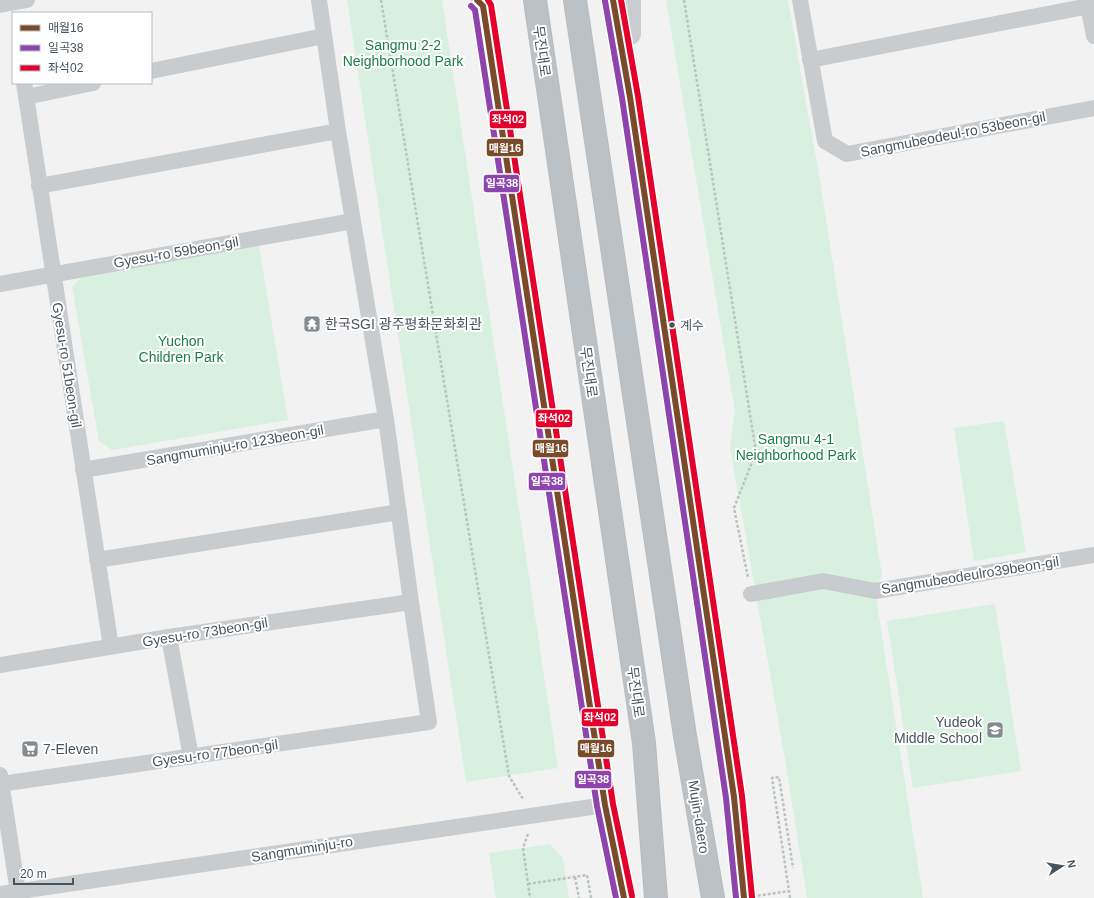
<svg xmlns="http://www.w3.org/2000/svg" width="1094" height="898" font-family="Helvetica,'Noto Sans KR',sans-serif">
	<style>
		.green { fill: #d8f0e0 }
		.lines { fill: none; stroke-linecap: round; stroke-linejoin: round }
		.highway-casing { stroke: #b7bcc0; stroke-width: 24 }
		.path { stroke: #b9c4c0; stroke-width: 2.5; stroke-dasharray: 3 2; stroke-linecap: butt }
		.street { stroke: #c9ccce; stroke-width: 16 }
		.secondary { stroke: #cacdcf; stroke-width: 22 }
		.highway { stroke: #bcc1c5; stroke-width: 22 }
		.path-bridge { stroke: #b9c4c0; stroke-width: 2.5; stroke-dasharray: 3 2; stroke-linecap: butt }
		.bus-1-casing { stroke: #fff; stroke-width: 9 }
		.bus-2-casing { stroke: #fff; stroke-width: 9 }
		.bus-3-casing { stroke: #fff; stroke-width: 9 }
		.bus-1 { stroke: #7a4b2a; stroke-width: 6 }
		.bus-2 { stroke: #8e44ad; stroke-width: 6 }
		.bus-3 { stroke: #e4002b; stroke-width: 6 }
		.bus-dot { fill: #49555e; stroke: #fff; stroke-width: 1.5 }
		.labels { text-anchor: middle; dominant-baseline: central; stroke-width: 4; stroke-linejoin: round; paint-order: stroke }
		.bus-label { font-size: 13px; fill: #49555e; stroke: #fff; text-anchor: start }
		.park-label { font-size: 14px; fill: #1b7e48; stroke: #fff }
		.street-label { font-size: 14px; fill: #49555e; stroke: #fff }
		.poi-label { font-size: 14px; fill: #49555e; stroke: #fff; text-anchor: start }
		.line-badge { stroke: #fff; stroke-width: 1.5 }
		.badge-label { font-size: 11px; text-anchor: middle; font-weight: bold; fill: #fff }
	</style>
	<rect width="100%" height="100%" fill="#f2f2f2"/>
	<path class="green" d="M 347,0 L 442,0 L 558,768 L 466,782 Z
		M 666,0 L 788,0 L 819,175 L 882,575 L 875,591 L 923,898 L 807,898 L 785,759 L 730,447 L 735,411 Z
		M 259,246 L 288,420 L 112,450 L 99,441 L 72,287 L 80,278 Z
		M 1004,421 L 1026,552 L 974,561 L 954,428 Z
		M 995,604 L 1021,771 L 913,788 L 887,621 Z
		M 550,844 L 563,858 L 569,898 L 496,898 L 489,853 Z"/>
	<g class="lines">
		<g class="highway-casing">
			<path id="highway" d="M 535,0 L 644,743 L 656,898
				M 575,0 L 685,736 L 713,898"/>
		</g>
		<path class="path" d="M 381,0 L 509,776 L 523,799
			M 684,0 L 756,452 L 734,508 L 748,578
			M 528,834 L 523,848 L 530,898
			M 575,877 L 579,898
			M 528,884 L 587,875 L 591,898
			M 790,898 L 772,778 L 779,777 L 793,868"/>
		<path class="street" d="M 800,0 L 825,141 L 847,154 L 1094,108
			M 1087,0 L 1094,36
			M 0,5 L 27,0
			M 810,60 L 1094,5
			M 151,71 L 324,36
			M 24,83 L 111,647
			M 26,97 L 93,83
			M 39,186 L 338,131
			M 0,284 L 353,221
			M 83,470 L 386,419
			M 97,560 L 399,512
			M 751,594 L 823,581 L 875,591 L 1094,555
			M 169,637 L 191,757
			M 0,665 L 169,637 L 411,602
			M 0,775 L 18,892
			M 0,784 L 429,722 L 411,602 L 386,419 L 338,131 L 319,0
			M 0,894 L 605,805"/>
		<path class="secondary" d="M 482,0 L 605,805 L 624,898
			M 613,0 L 630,97 L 734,797 L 744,898
			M 630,0 L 630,34"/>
		<use href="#highway" class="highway"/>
		<path class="path-bridge" d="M 743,898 L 789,891"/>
		<g class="bus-1-casing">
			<path id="bus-1" d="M 477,0 L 483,6 L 605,805 L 624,898
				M 613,0 L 630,97 L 734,797 L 744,898"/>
		</g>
		<g class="bus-2-casing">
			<path id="bus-2" d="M 605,1 L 622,98 L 726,798 L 736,898
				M 471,6 L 475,10 L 597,806 L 616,898"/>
		</g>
		<g class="bus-3-casing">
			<path id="bus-3" d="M 488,0 L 491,5 L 613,804 L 632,896
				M 621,0 L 638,96 L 742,796 L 752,897"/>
		</g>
		<use href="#bus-1" class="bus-1"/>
		<use href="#bus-2" class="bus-2"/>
		<use href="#bus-3" class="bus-3"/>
	</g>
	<defs>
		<g id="temple-square" transform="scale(0.9)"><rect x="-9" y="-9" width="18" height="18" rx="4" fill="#848c92" stroke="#fff"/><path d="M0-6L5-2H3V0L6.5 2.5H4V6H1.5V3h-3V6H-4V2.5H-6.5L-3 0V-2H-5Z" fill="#fff"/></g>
		<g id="school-square" transform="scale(0.9)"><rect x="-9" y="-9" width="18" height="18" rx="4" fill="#848c92" stroke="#fff"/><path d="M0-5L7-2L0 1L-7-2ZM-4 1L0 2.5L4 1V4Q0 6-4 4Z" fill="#fff"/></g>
		<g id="supermarket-square" transform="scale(0.9)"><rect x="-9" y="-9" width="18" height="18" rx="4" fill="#848c92" stroke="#fff"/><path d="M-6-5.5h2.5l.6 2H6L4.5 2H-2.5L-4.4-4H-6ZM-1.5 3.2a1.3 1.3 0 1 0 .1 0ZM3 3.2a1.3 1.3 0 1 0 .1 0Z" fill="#fff"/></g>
	</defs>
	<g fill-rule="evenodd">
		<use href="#temple-square" x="312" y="324"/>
		<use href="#school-square" x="995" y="730"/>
		<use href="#supermarket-square" x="30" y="749"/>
	</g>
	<circle class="bus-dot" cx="672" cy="325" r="3.5"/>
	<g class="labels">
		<g class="bus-label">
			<text x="680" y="325">계수</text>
		</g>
		<g class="park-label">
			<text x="403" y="45">Sangmu 2-2<tspan x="403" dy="16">Neighborhood Park</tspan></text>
			<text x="181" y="341">Yuchon<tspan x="181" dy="16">Children Park</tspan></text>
			<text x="796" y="439">Sangmu 4-1<tspan x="796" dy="16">Neighborhood Park</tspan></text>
		</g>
		<g class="street-label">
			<text transform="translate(542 51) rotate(82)">무진대로</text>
			<text transform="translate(953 134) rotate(-11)">Sangmubeodeul-ro 53beon-gil</text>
			<text transform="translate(176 252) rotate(-10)">Gyesu-ro 59beon-gil</text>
			<text transform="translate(67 365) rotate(81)">Gyesu-ro 51beon-gil</text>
			<text transform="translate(589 372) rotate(82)">무진대로</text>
			<text transform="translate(235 445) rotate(-10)">Sangmuminju-ro 123beon-gil</text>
			<text transform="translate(970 575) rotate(-9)">Sangmubeodeulro39beon-gil</text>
			<text transform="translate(205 632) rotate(-9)">Gyesu-ro 73beon-gil</text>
			<text transform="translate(636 692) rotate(82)">무진대로</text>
			<text transform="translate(215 753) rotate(-8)">Gyesu-ro 77beon-gil</text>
			<text transform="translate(699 817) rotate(81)">Mujin-daero</text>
			<text transform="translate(302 849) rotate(-9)">Sangmuminju-ro</text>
		</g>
		<g class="poi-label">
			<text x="325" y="324">한국SGI 광주평화문화회관</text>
			<text x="982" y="722" text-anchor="end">Yudeok<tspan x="982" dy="16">Middle School</tspan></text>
			<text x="43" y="749">7-Eleven</text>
		</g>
	</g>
	<g class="line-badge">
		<rect x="489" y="110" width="38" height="19" rx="4" fill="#e4002b"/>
		<rect x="486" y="138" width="38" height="19" rx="4" fill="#7a4b2a"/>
		<rect x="483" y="174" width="37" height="19" rx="4" fill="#8e44ad"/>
		<rect x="535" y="409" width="38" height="19" rx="4" fill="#e4002b"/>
		<rect x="532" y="439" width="37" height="19" rx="4" fill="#7a4b2a"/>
		<rect x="528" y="472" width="38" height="19" rx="4" fill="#8e44ad"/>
		<rect x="581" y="708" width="38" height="19" rx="4" fill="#e4002b"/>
		<rect x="577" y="739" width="38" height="19" rx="4" fill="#7a4b2a"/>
		<rect x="574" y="770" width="38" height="19" rx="4" fill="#8e44ad"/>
	</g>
	<g class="badge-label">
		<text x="508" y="123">좌석02</text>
		<text x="505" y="152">매월16</text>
		<text x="502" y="187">일곡38</text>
		<text x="554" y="422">좌석02</text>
		<text x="551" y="452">매월16</text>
		<text x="547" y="485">일곡38</text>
		<text x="600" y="721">좌석02</text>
		<text x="596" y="752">매월16</text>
		<text x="593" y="783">일곡38</text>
	</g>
	<rect x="12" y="12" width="140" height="72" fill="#ffffff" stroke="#b6bbbf"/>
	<rect x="20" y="25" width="20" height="6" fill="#7a4b2a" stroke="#b6bbbf"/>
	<text x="48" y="32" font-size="12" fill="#49555e">매월16</text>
	<rect x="20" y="45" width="20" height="6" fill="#8e44ad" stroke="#b6bbbf"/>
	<text x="48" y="52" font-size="12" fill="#49555e">일곡38</text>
	<rect x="20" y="65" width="20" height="6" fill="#e4002b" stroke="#b6bbbf"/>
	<text x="48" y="72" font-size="12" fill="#49555e">좌석02</text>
	<g transform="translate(1062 866) rotate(78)" stroke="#ffffff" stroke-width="3" paint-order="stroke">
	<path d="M0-3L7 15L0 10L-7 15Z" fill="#49555e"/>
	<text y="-6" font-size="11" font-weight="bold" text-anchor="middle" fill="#49555e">N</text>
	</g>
	<path d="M14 878v6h59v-6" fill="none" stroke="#49555e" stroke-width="2"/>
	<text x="20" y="878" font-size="12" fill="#49555e" stroke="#ffffff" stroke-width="3" paint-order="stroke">20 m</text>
</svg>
